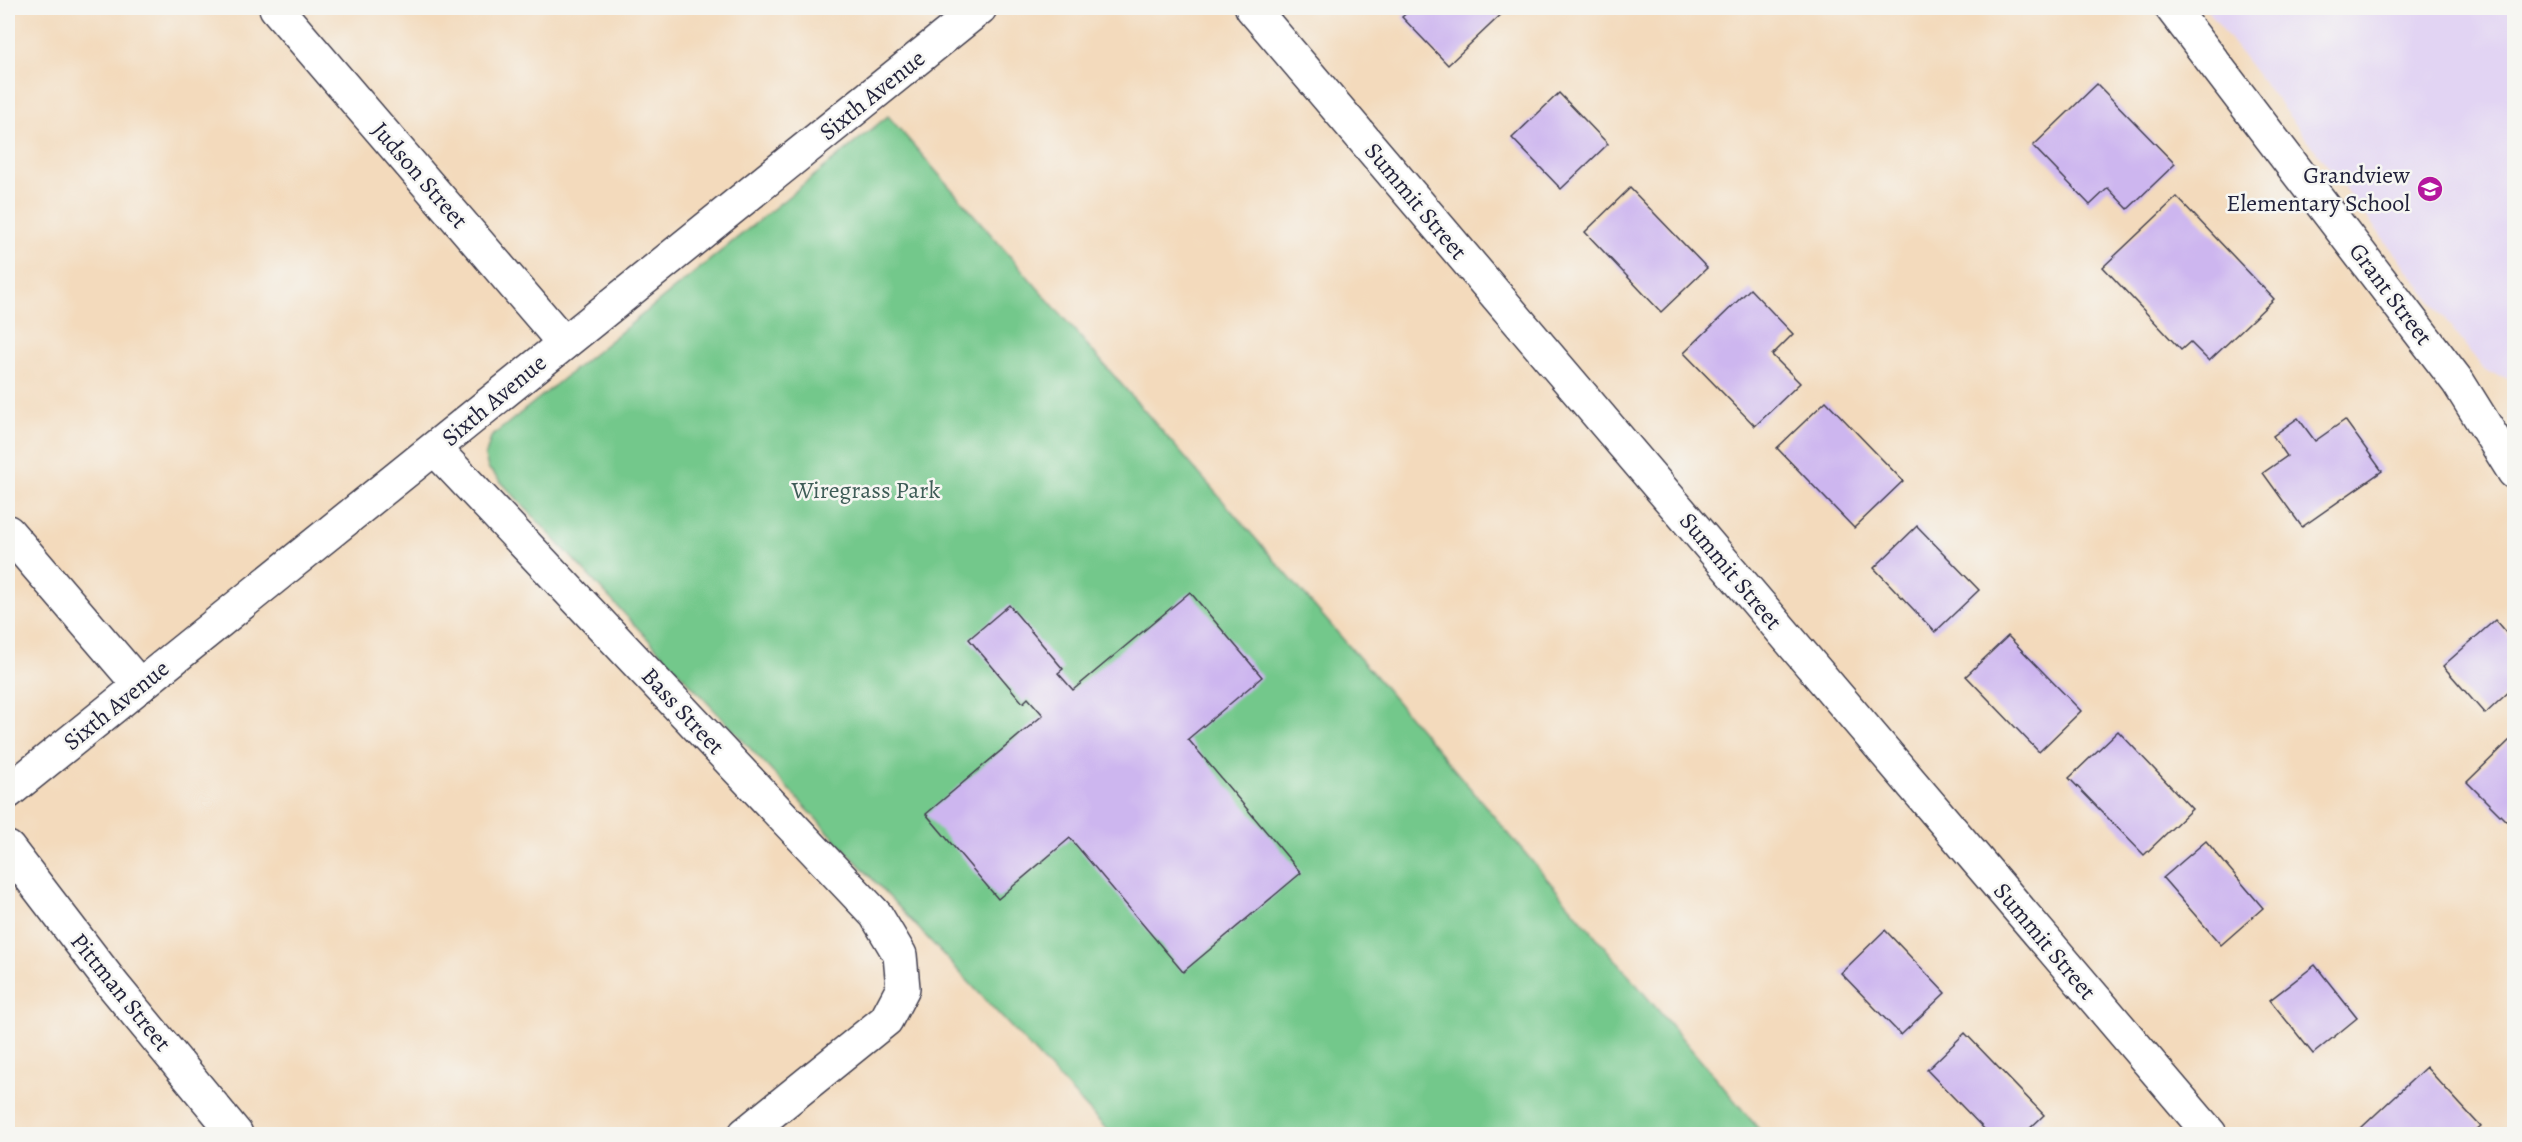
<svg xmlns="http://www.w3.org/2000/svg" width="2522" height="1142" font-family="Alegreya,serif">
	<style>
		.built { fill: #e2d4f3 }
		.green { fill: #73c88b; stroke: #4a7563; stroke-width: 1.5 }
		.building { fill: #cdb6ef }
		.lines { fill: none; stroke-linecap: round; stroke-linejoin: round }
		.minor-casing { stroke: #413e4e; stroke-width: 36 }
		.tertiary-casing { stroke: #413e4e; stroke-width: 36 }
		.minor { stroke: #fff; stroke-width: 33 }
		.tertiary { stroke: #fff; stroke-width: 33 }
		.labels { text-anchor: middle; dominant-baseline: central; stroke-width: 5; stroke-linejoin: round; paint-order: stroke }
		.street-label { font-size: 24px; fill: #22223b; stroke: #f6f6f2 }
		.poi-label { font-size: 24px; fill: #22223b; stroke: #f6f6f2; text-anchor: end }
		.park-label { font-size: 24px; fill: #3e5c57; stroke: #f6f6f2 }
	</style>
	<rect width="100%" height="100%" fill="#f6f6f2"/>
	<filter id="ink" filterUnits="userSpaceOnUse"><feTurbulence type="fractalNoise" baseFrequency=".0167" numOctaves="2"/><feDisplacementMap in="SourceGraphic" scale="12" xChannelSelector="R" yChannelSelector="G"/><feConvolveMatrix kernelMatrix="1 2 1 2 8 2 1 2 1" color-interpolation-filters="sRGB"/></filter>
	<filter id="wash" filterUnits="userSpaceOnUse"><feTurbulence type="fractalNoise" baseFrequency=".008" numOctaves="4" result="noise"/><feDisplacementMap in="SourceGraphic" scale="24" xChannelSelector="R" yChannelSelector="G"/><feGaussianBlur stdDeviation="1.35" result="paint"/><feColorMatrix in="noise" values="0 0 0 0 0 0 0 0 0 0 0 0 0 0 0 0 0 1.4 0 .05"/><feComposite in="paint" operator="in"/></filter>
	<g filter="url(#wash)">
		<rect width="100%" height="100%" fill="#f3dabc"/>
		<path class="built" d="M 2206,8 L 2514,8 L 2514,380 L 2485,371 Z"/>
		<path class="green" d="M 888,116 L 1376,677 L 1763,1134 L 1111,1134 L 488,468 L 485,457 L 491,437 Z"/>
		<g id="blocks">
			<path class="building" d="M 1412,8 L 1508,8 L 1448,65 L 1402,17 Z
				M 2097,84 L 2175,164 L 2128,209 L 2108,188 L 2090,205 L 2033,146 Z
				M 1559,93 L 1608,144 L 1561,189 L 1512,138 Z
				M 1630,188 L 1707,268 L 1661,312 L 1585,232 Z
				M 2177,197 L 2274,299 L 2209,361 L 2190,342 L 2181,350 L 2103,267 Z
				M 1750,289 L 1793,334 L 1772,355 L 1800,383 L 1755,426 L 1684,353 Z
				M 1826,401 L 1903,481 L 1854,528 L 1777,448 Z
				M 2298,418 L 2315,441 L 2345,420 L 2382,471 L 2302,527 L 2263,473 L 2287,456 L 2273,436 Z
				M 1917,526 L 1979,590 L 1935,632 L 1874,568 Z
				M 1190,592 L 1262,677 L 1188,739 L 1301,873 L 1183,972 L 1070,838 L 998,899 L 926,814 L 1043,715 L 1028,698 L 1023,703 L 969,639 L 1009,605 L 1063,669 L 1058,673 L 1073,690 Z
				M 2495,620 L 2514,642 L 2514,687 L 2485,714 L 2443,666 Z
				M 2008,636 L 2081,711 L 2039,752 L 1966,676 Z
				M 2118,731 L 2192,809 L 2144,855 L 2069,778 Z
				M 2514,736 L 2514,813 L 2506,821 L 2467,782 Z
				M 2206,841 L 2263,908 L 2221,945 L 2163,878 Z
				M 1885,930 L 1945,993 L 1901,1035 L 1841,973 Z
				M 2315,965 L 2357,1018 L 2313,1054 L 2270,1000 Z
				M 1965,1033 L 2044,1115 L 2024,1134 L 1989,1134 L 1927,1070 Z
				M 2426,1067 L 2481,1127 L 2472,1134 L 2367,1134 L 2361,1128 Z"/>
		</g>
	</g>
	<g filter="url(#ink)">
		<use href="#blocks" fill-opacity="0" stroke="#413e4e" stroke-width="1.5"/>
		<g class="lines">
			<g class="minor-casing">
				<path id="minor" d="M 276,8 L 564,343
					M 1252,8 L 2210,1134
					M 2172,8 L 2458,382 L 2514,472
					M 435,449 L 876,915 L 900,955 L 903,988 L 886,1020 L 745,1134
					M 8,532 L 140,686
					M 8,848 L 113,985 L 236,1134"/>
			</g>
			<g class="tertiary-casing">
				<path id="tertiary" d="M 8,792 L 980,8"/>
			</g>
			<use href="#minor" class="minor"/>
			<use href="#tertiary" class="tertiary"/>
		</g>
	</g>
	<defs>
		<g id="school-disc" transform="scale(1.35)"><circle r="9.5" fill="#b5179e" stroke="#f6f6f2"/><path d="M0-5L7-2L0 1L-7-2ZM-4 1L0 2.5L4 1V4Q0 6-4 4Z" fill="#fff"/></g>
	</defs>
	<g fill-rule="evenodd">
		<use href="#school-disc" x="2430" y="189"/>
	</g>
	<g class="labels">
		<g class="street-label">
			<text transform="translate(872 95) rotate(-39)">Sixth Avenue</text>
			<text transform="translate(420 175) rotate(49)">Judson Street</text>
			<text transform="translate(1416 201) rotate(50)">Summit Street</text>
			<text transform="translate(2391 294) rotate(53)">Grant Street</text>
			<text transform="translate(494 400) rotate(-40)">Sixth Avenue</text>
			<text transform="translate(1731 571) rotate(50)">Summit Street</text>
			<text transform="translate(116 705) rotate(-39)">Sixth Avenue</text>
			<text transform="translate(683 711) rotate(47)">Bass Street</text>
			<text transform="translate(2045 941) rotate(50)">Summit Street</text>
			<text transform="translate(121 992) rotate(51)">Pittman Street</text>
		</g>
		<g class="poi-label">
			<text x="2410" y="175">Grandview<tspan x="2410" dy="28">Elementary School</tspan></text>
		</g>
		<g class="park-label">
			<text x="866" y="490">Wiregrass Park</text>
		</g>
	</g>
	<rect width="2522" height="1142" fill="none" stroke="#f6f6f2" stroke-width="30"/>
</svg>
